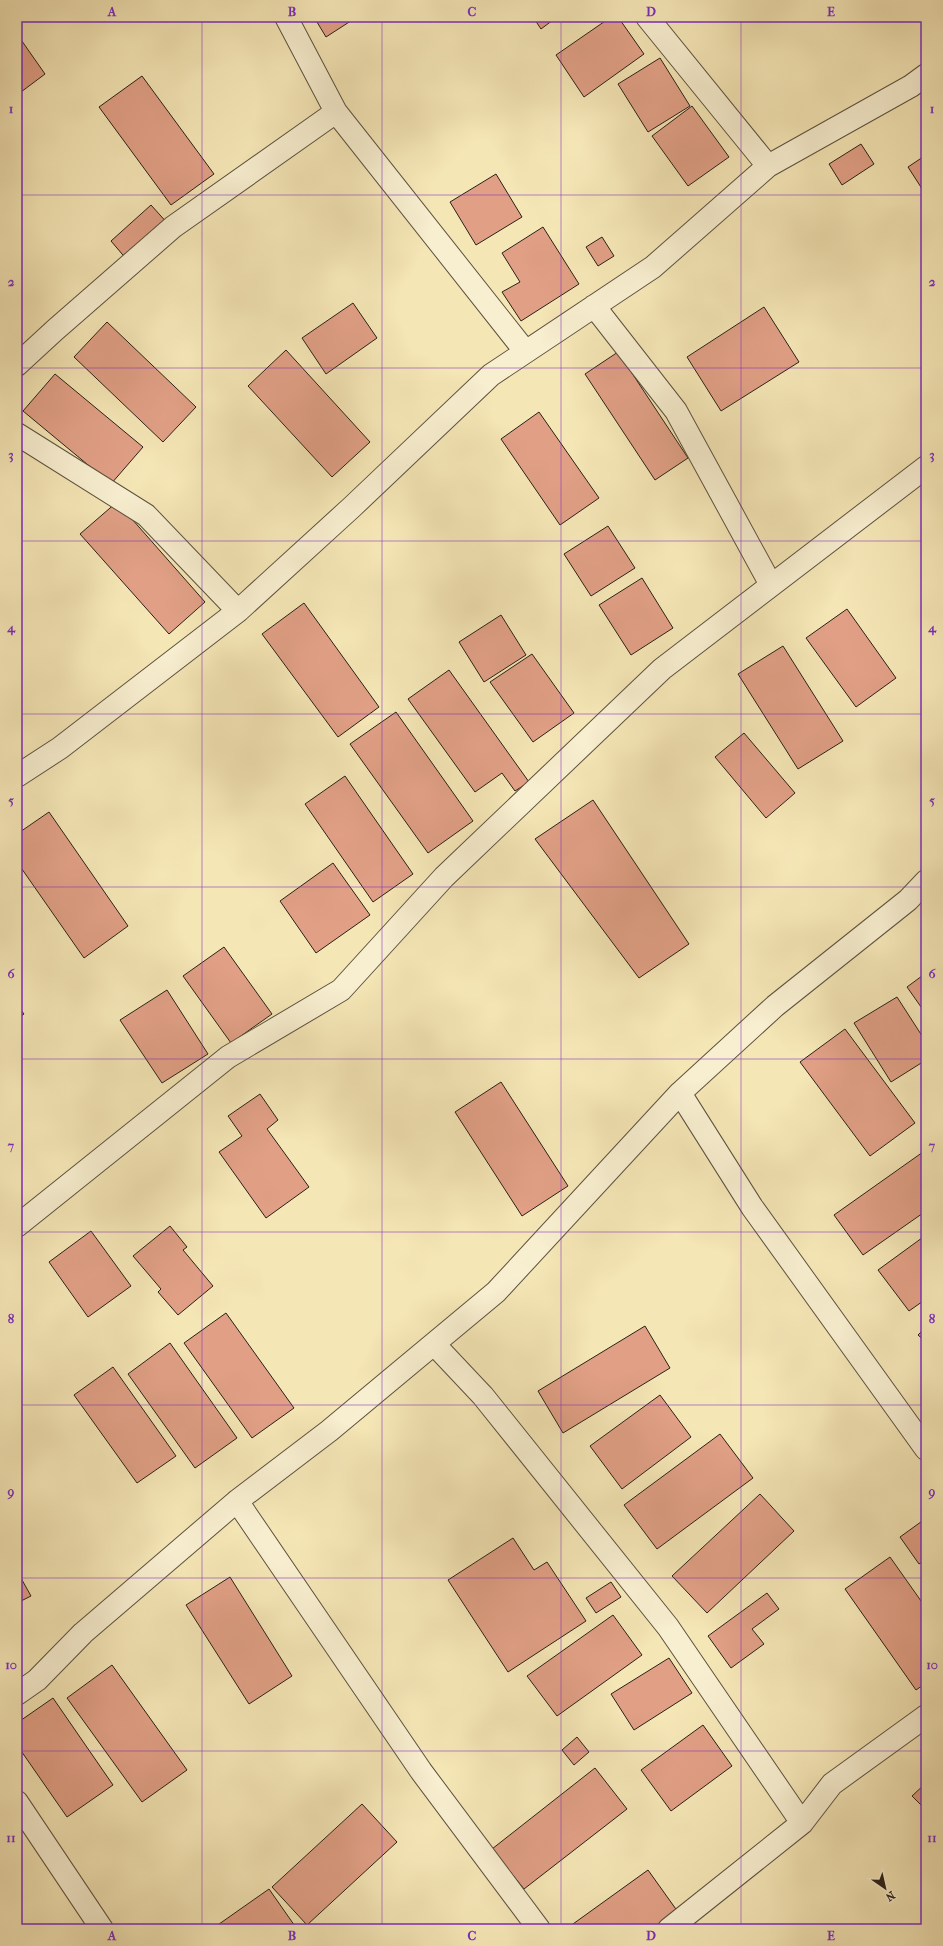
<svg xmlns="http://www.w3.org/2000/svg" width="943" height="1946" font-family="'IM FELL French Canon',serif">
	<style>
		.building { fill: #e1a086; stroke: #2a2117 }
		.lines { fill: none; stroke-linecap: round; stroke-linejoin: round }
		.minor-casing { stroke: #5d523f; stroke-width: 24 }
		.minor { stroke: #f8efd0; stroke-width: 22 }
		.grid { fill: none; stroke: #7b2cbf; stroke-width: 1; stroke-opacity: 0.55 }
		.neatline { fill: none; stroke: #7b2cbf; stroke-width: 1.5 }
		.grid-label { font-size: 13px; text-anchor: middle; font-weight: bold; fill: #7b2cbf }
	</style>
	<rect width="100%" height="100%" fill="#f5e6b6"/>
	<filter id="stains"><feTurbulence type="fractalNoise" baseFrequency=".005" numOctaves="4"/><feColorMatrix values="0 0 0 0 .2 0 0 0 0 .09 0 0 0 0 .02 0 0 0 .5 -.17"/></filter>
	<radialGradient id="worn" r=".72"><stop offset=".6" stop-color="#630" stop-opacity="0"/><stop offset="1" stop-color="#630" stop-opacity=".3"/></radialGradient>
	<path class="building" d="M 314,17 L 357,17 L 326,37 Z
		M 533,17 L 557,17 L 541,29 Z
		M 611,17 L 618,17 L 644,54 L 584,97 L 556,55 Z
		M 17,34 L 45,74 L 17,95 Z
		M 660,58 L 690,106 L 648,132 L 618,84 Z
		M 142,76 L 214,174 L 171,205 L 99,107 Z
		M 692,106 L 729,157 L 688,186 L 652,136 Z
		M 861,144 L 874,164 L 842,185 L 829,164 Z
		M 926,155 L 926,195 L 908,167 Z
		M 496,174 L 522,217 L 476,245 L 450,202 Z
		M 151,205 L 169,225 L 128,261 L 111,241 Z
		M 543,227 L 579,284 L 521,321 L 502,292 L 520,282 L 502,253 Z
		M 602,237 L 614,256 L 598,266 L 586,247 Z
		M 353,303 L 377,338 L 326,374 L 302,338 Z
		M 764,307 L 799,362 L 721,411 L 687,357 Z
		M 107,322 L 196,407 L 163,442 L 74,357 Z
		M 286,350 L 370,442 L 332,477 L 248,386 Z
		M 618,352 L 688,458 L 655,480 L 585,374 Z
		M 55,374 L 143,447 L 111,484 L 23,411 Z
		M 539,412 L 599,498 L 560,525 L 501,439 Z
		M 117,502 L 205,602 L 169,634 L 80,534 Z
		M 608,526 L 635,568 L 591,596 L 564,554 Z
		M 642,578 L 673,628 L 631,655 L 599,605 Z
		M 304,603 L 379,707 L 338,737 L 262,634 Z
		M 847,609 L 896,678 L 856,707 L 806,638 Z
		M 501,615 L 526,655 L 484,682 L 459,642 Z
		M 783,646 L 843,741 L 798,769 L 738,674 Z
		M 532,654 L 574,713 L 533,742 L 490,682 Z
		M 449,670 L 529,782 L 515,791 L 502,773 L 475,792 L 408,699 Z
		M 396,712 L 473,821 L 428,853 L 350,744 Z
		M 744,733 L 795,793 L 766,818 L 715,757 Z
		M 345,776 L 413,874 L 373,902 L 305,804 Z
		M 593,800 L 689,944 L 639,978 L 535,839 Z
		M 49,812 L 128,926 L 84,958 L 17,862 L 17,834 Z
		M 333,863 L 370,915 L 316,953 L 280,901 Z
		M 224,947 L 272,1014 L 231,1043 L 183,976 Z
		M 926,973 L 926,1014 L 907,987 Z
		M 167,990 L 208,1054 L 162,1083 L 120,1020 Z
		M 897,997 L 926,1042 L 926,1060 L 891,1082 L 854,1023 Z
		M 17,1005 L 24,1014 L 17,1019 Z
		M 845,1029 L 915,1123 L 870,1156 L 800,1062 Z
		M 501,1082 L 568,1186 L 522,1216 L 455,1112 Z
		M 260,1094 L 278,1120 L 267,1129 L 309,1187 L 266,1218 L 219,1152 L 242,1136 L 228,1116 Z
		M 923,1152 L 926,1156 L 926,1211 L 863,1255 L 834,1215 Z
		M 170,1226 L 187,1247 L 183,1250 L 213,1286 L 178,1315 L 158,1292 L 161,1289 L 133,1256 Z
		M 91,1231 L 131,1286 L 88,1317 L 49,1262 Z
		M 926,1235 L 926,1299 L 909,1311 L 878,1270 Z
		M 226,1313 L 294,1408 L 252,1438 L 184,1343 Z
		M 645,1326 L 670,1368 L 563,1433 L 538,1391 Z
		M 926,1327 L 926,1342 L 918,1335 Z
		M 170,1343 L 237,1438 L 195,1468 L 128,1374 Z
		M 113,1367 L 176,1456 L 137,1483 L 74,1395 Z
		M 660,1395 L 691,1437 L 622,1489 L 590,1446 Z
		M 720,1434 L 753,1478 L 657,1549 L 624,1505 Z
		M 760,1494 L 794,1531 L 707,1613 L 672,1576 Z
		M 925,1519 L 926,1559 L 919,1564 L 900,1537 Z
		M 513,1538 L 534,1570 L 547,1562 L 586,1621 L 508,1672 L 448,1580 Z
		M 890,1557 L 926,1608 L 926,1683 L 916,1690 L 845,1589 Z
		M 17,1571 L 31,1596 L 17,1603 Z
		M 230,1577 L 292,1676 L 249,1704 L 186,1605 Z
		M 611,1582 L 621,1597 L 596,1613 L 586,1598 Z
		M 767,1593 L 779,1609 L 752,1629 L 764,1644 L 731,1668 L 708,1636 Z
		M 613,1615 L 642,1655 L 557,1716 L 527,1676 Z
		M 669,1658 L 692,1693 L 634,1730 L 611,1694 Z
		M 112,1665 L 187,1770 L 142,1802 L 67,1698 Z
		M 53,1698 L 113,1785 L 67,1817 L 17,1745 L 17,1723 Z
		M 703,1725 L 732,1766 L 671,1811 L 641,1770 Z
		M 577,1737 L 589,1752 L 574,1765 L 562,1750 Z
		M 595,1768 L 627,1809 L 524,1889 L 492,1849 Z
		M 926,1783 L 926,1810 L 912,1796 Z
		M 362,1804 L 397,1842 L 307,1925 L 272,1887 Z
		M 648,1870 L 678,1912 L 653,1929 L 566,1929 Z
		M 269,1889 L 297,1929 L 212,1929 Z"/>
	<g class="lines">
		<g class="minor-casing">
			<path id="minor" d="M 286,17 L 336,112 L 525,351
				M 647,17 L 768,166
				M 594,306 L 676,411 L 771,585
				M 17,365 L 55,330 L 173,227 L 336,112
				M 17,434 L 146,515 L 238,611
				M 17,776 L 60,748 L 238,611 L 352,507 L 491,375 L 653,267 L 768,166 L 911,86 L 926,75
				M 680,1093 L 752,1207 L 926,1449
				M 17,1226 L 228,1057 L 341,990 L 444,877 L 662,669 L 926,467
				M 434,1344 L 483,1396 L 668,1627 L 802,1823
				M 237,1501 L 421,1771 L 539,1929
				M 17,1694 L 37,1680 L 83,1633 L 237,1501 L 329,1431 L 496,1292 L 680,1093 L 775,1006 L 908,900 L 926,881
				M 17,1802 L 102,1929
				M 669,1929 L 802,1823 L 832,1784 L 926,1716"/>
		</g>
		<use href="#minor" class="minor"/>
	</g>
	<path class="grid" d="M 202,17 L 202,1929M 382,17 L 382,1929M 561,17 L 561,1929M 741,17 L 741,1929M 17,195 L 926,195M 17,368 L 926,368M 17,541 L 926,541M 17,714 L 926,714M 17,887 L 926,887M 17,1059 L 926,1059M 17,1232 L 926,1232M 17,1405 L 926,1405M 17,1578 L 926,1578M 17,1751 L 926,1751"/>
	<rect width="943" height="1946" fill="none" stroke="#f5e6b6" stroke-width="44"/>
	<g transform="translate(885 1888) rotate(146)" stroke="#f8efd0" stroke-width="3" paint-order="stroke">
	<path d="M0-3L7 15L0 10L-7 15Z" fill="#2a2117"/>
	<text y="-6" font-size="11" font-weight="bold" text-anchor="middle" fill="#2a2117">N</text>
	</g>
	<rect x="22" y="22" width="899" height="1902" class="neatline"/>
	<g class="grid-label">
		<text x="112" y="16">A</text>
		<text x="292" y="16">B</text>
		<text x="472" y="16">C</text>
		<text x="651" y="16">D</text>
		<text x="831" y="16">E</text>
		<text x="11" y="113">1</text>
		<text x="932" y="113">1</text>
		<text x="11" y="286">2</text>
		<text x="932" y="286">2</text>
		<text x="11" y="459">3</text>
		<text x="932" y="459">3</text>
		<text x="11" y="632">4</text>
		<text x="932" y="632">4</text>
		<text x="11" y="805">5</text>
		<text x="932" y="805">5</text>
		<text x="11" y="978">6</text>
		<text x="932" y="978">6</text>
		<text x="11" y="1150">7</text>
		<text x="932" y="1150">7</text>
		<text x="11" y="1323">8</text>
		<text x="932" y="1323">8</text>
		<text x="11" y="1496">9</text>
		<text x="932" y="1496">9</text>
		<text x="11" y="1669">10</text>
		<text x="932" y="1669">10</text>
		<text x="11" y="1842">11</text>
		<text x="932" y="1842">11</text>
		<text x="112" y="1940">A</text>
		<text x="292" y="1940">B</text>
		<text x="472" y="1940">C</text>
		<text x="651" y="1940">D</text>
		<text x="831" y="1940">E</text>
	</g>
	<rect width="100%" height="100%" filter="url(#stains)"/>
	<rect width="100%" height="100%" fill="url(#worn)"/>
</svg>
